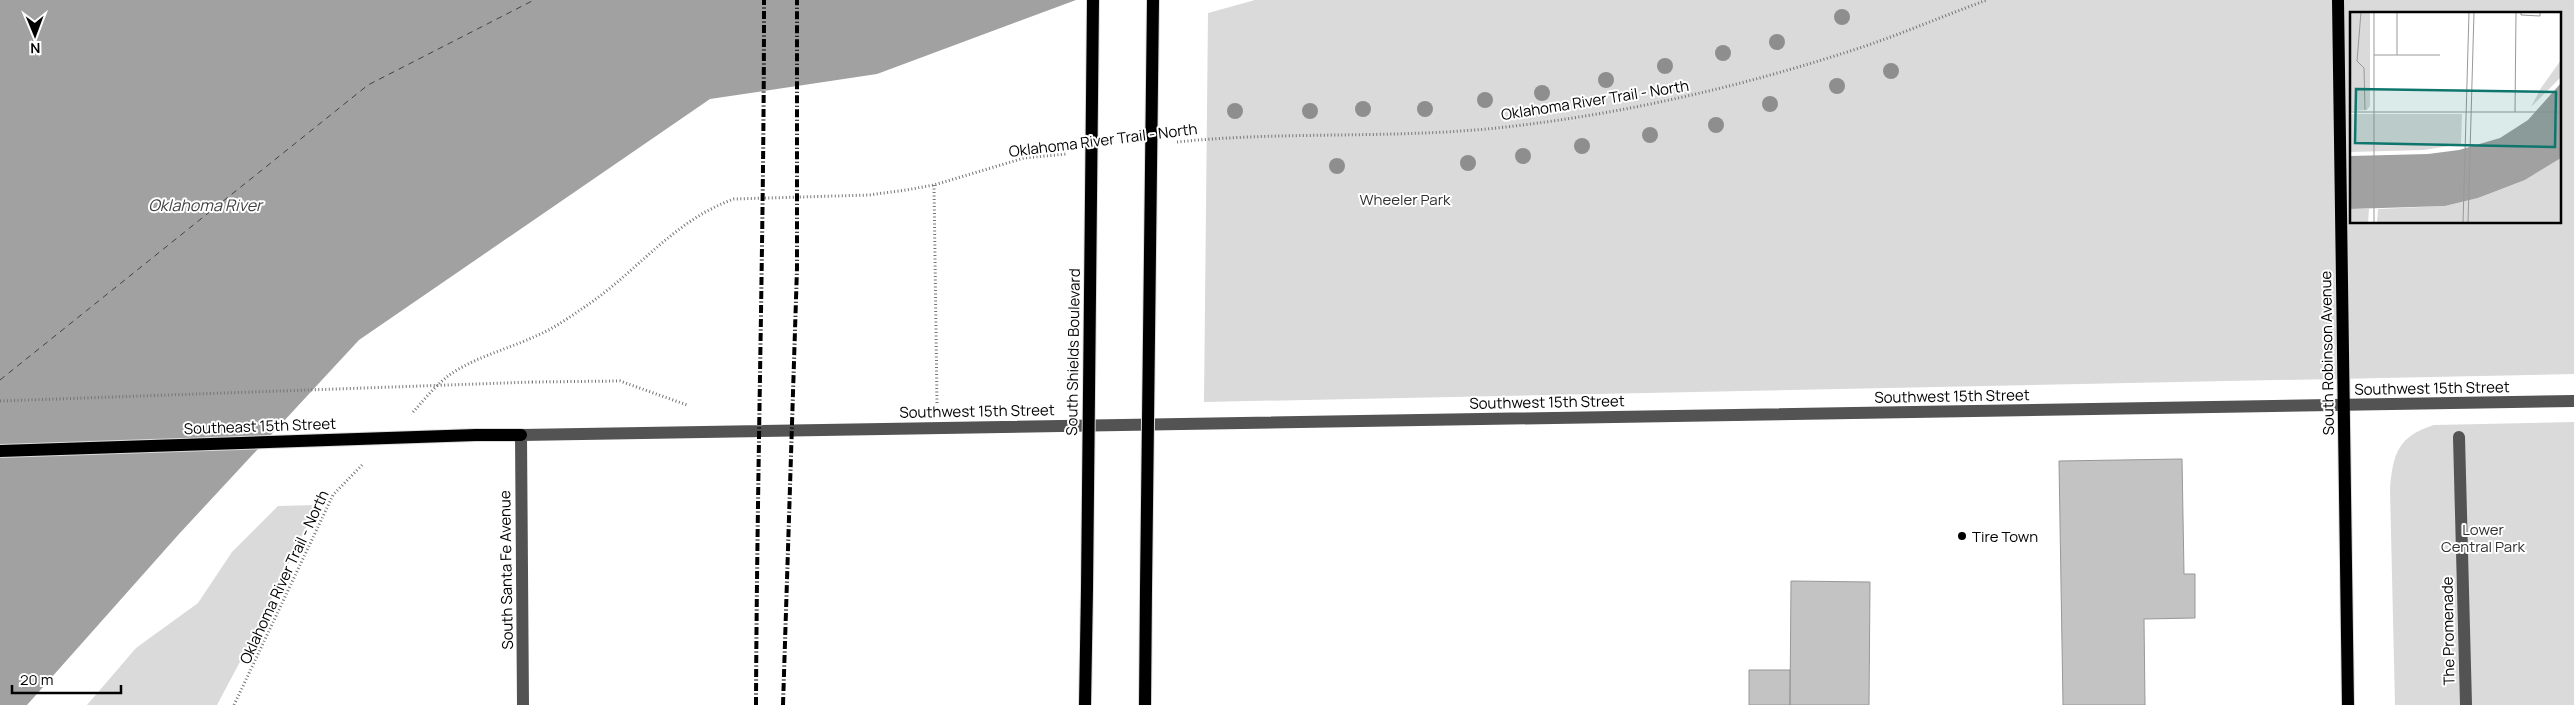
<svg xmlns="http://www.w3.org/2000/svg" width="2574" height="705" font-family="Manrope,sans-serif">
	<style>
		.green { fill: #dadada; fill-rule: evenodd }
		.water { fill: #a1a1a1 }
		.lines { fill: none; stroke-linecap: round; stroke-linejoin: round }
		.ferry { stroke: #424242; stroke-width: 1; stroke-dasharray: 6 5; stroke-linecap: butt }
		.building { fill: #c3c3c3; stroke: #979797 }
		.major-casing { stroke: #dbdbdb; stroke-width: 14 }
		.path { stroke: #757575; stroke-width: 3; stroke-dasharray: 1 2.5; stroke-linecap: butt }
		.minor { stroke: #535353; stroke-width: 12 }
		.major { stroke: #000; stroke-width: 12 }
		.rail { stroke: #000; stroke-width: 4; stroke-dasharray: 8 2.5 1 2.5; stroke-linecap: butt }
		.major-bridge-casing { stroke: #dbdbdb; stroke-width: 14; stroke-linecap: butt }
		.path-bridge { stroke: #757575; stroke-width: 3; stroke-dasharray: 1 2.5; stroke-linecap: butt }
		.major-bridge { stroke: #000; stroke-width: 12 }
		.tree { fill: #8e8e8e }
		.poi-dot { fill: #000; stroke: #fff; stroke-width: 2 }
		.labels { text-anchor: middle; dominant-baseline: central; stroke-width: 4; stroke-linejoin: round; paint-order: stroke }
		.street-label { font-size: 15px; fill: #000; stroke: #fff }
		.park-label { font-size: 15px; fill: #313131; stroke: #fff }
		.poi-label { font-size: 15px; fill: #000; stroke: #fff; text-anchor: start }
		.water-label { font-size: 16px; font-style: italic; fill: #424242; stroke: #fff }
		.inset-river { fill: none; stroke: #a1a1a1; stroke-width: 2.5 }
		.inset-road { fill: none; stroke: #999; stroke-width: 1 }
		.view { fill: #0f766e; fill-opacity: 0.15; stroke: #0f766e; stroke-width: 2.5 }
		.inset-edge { fill: none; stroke: #000; stroke-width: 2.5 }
	</style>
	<rect width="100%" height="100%" fill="#fff"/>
	<path class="green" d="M 1255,0 L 2574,0 L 2574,374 L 1204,402 L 1208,13 ZM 2352,14 L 2560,14 L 2560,222 L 2352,222 Z
		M 2574,422 L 2574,705 L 2395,705 L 2390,489 C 2393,454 2398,436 2434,425 Z
		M 317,505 L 250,643 L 217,705 L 87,705 L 136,648 L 198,603 L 232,552 L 278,506 Z"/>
	<path class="water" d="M 0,0 L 1076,0 L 877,74 L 710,99 L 359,340 L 179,534 L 27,705 L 0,705 Z"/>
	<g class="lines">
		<path class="ferry" d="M 0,380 L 368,85 L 534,0"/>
	</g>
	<path class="building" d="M 2182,459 L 2184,574 L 2195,574 L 2195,618 L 2144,619 L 2145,705 L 2063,705 L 2059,461 Z
		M 1791,581 L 1870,582 L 1869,705 L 1790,705 Z
		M 1749,670 L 1790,670 L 1790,705 L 1749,705 Z"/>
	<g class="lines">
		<g class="major-casing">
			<path id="major" d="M 2338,0 L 2348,705
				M 476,435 L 521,435
				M 1085,705 L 1087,589
				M 1145,705 L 1146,589"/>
		</g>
		<path class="path" d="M 1177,142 C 1283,131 1391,139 1497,128 C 1617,115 1732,89 1847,52 C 1895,37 1940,17 1987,0
			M 934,185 L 937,403
			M 532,382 L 620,381 L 687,405
			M 413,412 C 424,400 435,386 448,376 C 474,357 509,349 538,335 C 555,328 571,316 586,306 C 638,271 674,220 734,199 L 869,195 L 906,190 L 934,185 L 1024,158 L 1066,154
			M 234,705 L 333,495 L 362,465"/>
		<path class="minor" d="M 2459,437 L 2466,705
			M 523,705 L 521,435 L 2574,401"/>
		<use href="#major" class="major"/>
		<path class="rail" d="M 756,705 C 757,470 764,235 764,0
			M 783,705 L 797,268 L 797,0"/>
		<g class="major-bridge-casing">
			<path id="major-bridge" d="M 0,451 L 476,435
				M 1087,589 L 1093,0
				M 1146,589 L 1153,0"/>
		</g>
		<path class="path-bridge" d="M 0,401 L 532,382"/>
		<use href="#major-bridge" class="major-bridge"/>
	</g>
	<g class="tree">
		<circle cx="1842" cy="17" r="8"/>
		<circle cx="1777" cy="42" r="8"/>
		<circle cx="1723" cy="53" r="8"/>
		<circle cx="1665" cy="66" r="8"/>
		<circle cx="1891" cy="71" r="8"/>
		<circle cx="1606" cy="80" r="8"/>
		<circle cx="1837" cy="86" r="8"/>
		<circle cx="1542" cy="93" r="8"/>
		<circle cx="1485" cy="100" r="8"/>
		<circle cx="1770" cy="104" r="8"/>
		<circle cx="1363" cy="109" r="8"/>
		<circle cx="1425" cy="109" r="8"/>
		<circle cx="1235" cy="111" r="8"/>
		<circle cx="1310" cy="111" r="8"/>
		<circle cx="1716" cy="125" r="8"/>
		<circle cx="1650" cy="135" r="8"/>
		<circle cx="1582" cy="146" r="8"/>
		<circle cx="1523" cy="156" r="8"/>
		<circle cx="1468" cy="163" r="8"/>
		<circle cx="1337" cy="166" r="8"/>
	</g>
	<circle class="poi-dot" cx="1962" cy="536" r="5"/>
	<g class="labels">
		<g class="street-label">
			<text transform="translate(1595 100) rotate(-9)">Oklahoma River Trail - North</text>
			<text transform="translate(1103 140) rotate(-7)">Oklahoma River Trail - North</text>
			<text transform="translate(1073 352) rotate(-89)">South Shields Boulevard</text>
			<text transform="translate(2327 353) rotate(-91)">South Robinson Avenue</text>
			<text transform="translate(2432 388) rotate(-1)">Southwest 15th Street</text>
			<text transform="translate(1952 396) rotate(-1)">Southwest 15th Street</text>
			<text transform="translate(1547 402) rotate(-1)">Southwest 15th Street</text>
			<text transform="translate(977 411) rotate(-1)">Southwest 15th Street</text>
			<text transform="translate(260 426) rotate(-2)">Southeast 15th Street</text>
			<text transform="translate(506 570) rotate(-91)">South Santa Fe Avenue</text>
			<text transform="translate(284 577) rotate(-65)">Oklahoma River Trail - North</text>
			<text transform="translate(2448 631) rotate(-91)">The Promenade</text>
		</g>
		<g class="park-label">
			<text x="1405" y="199">Wheeler Park</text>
			<text x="2483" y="529">Lower<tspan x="2483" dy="17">Central Park</tspan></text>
		</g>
		<g class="poi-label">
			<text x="1972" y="536">Tire Town</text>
		</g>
		<g class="water-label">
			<text x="205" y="205">Oklahoma River</text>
		</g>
	</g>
	<g transform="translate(2350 12)">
		<rect width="211" height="211" fill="#fff"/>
		<path d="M 0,0 L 20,0 L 20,94 L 17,98 L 0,99 ZM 211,48 L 211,65 L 181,95 L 191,76 ZM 0,102 L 112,102 L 111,132 L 74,138 L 0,140 ZM 211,146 L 211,211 L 27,211 L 28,197 L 95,194 L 128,186 L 175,168 ZM 0,197 L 19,197 L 18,211 L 0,211 Z" fill="#dadada"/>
		<path d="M 211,71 L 211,146 L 175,168 L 128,186 L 95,194 L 0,197 L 0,144 L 78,142 L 109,138 L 150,126 L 178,108 Z" fill="#a1a1a1"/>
		<path class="inset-river" d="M 122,152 L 177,128 L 209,102M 26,164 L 118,152M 0,165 L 22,164"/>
		<path class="inset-road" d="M 11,0 L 7,49 L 14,56 L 15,98M 171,0 L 171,3 L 190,4 L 190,0M 24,43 L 90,43M 47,43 L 47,0M 0,100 L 165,100 L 166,0M 165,100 L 212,100M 24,211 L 24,0M 113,211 L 119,0M 118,211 L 124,0"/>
		<path class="view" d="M 6,77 L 206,80 L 205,135 L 5,131 Z"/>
		<rect width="211" height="211" class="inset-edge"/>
	</g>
	<g transform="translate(35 35) rotate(179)" stroke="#ffffff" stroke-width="4" paint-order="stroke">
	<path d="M0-4L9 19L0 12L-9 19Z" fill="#000000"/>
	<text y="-8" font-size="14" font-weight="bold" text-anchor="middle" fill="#000000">N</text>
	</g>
	<path d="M12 685v8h109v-8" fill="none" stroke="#000000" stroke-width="2.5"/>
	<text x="20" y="685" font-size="15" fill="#000000" stroke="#ffffff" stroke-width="4" paint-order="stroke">20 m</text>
</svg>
